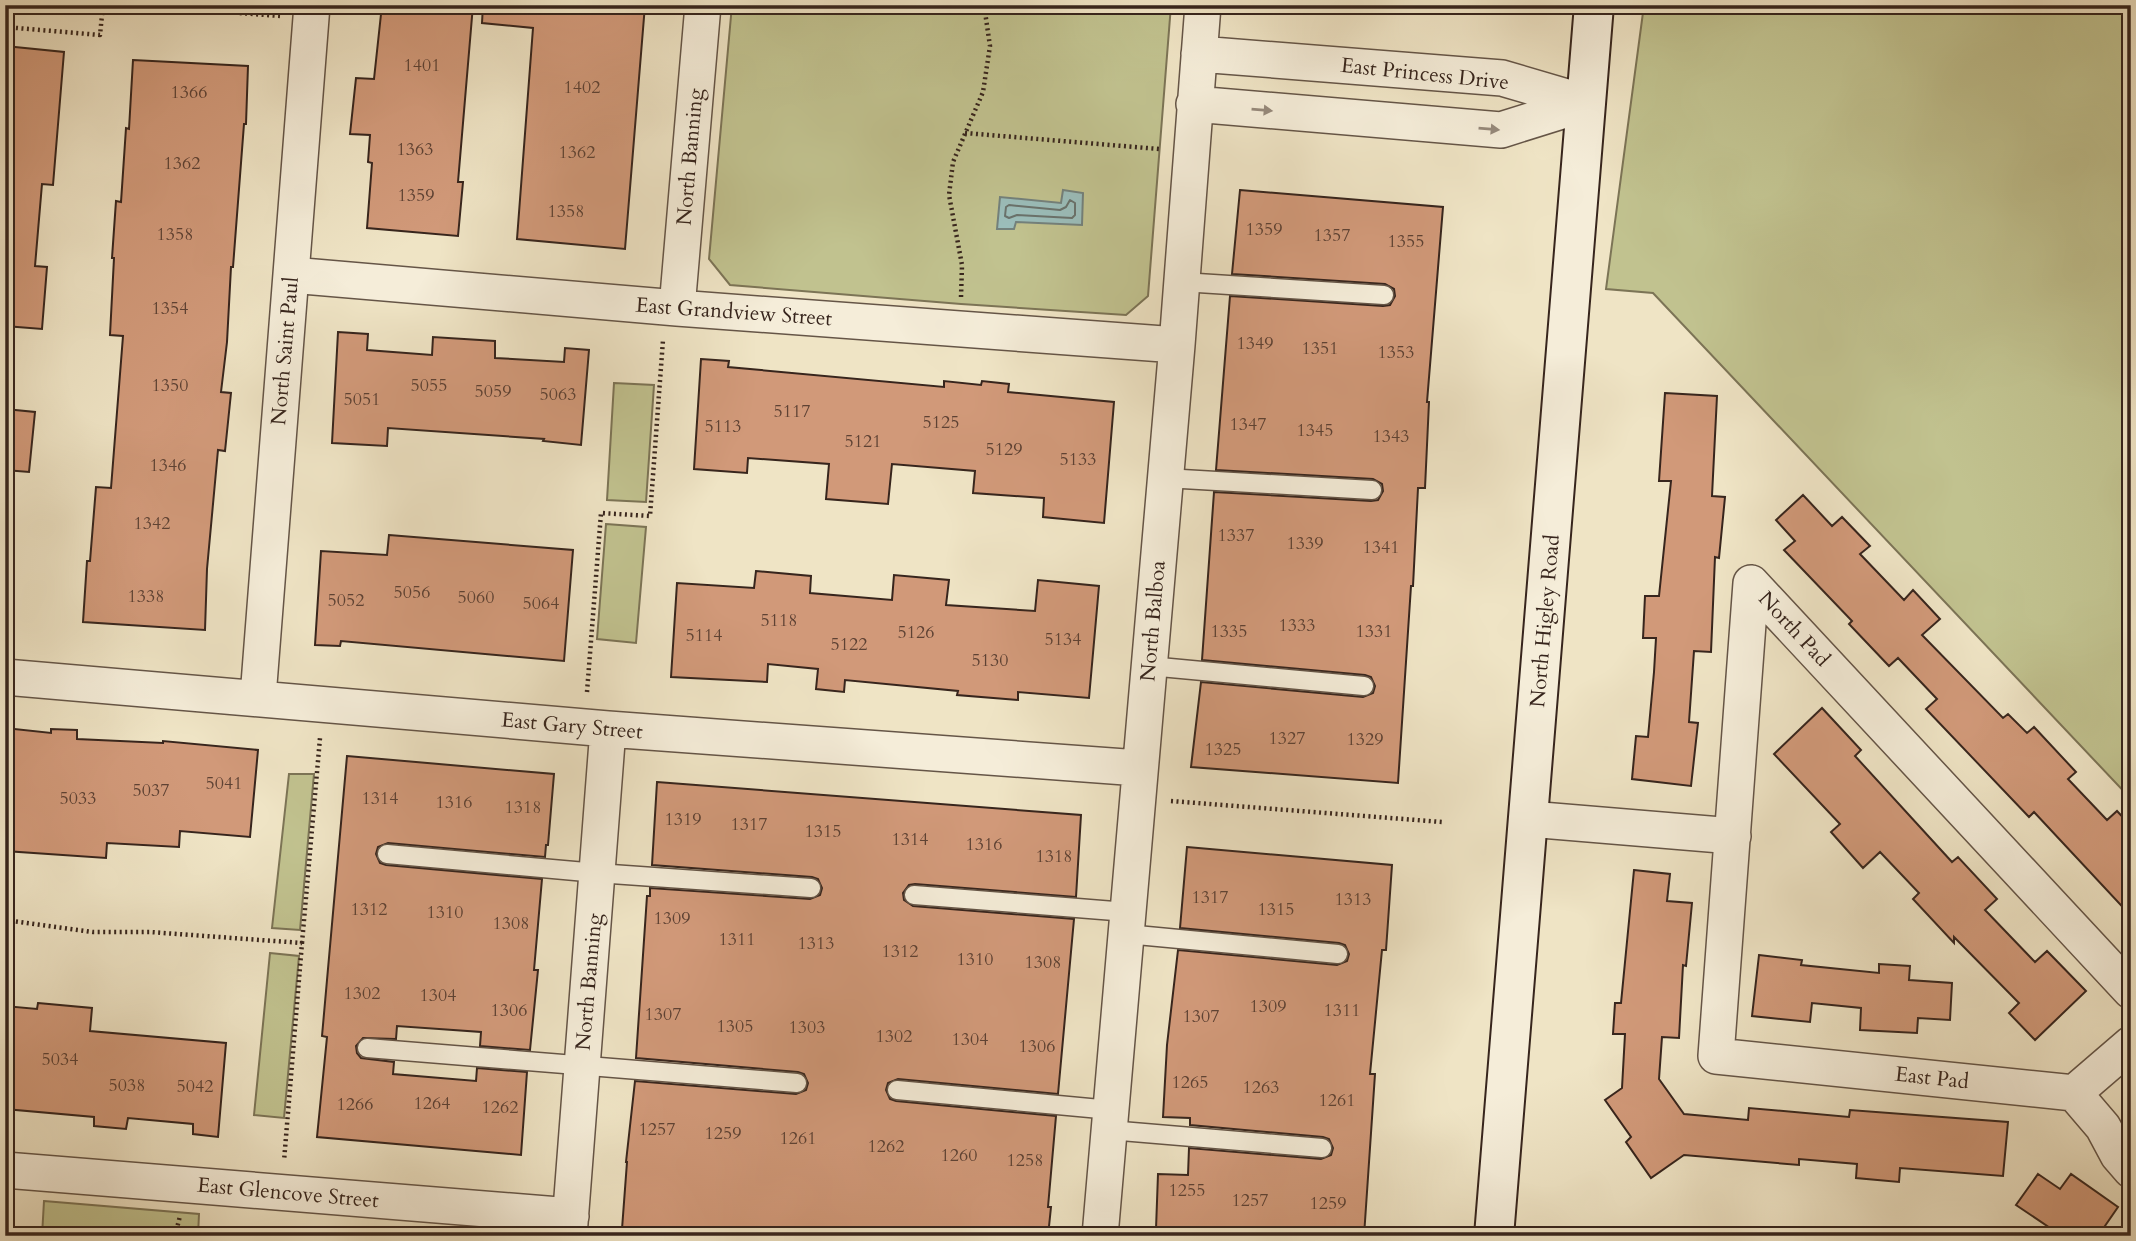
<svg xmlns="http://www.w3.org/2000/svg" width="2136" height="1241" font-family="Cardo,serif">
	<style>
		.green { fill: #c1c28f; stroke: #7c7456; stroke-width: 2 }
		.water { fill: #9bbebb; stroke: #73817c; stroke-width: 2 }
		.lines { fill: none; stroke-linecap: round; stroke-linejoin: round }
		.shore { stroke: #69726c; stroke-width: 2 }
		.building { fill: #d19979; stroke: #37251d; stroke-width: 2 }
		.service-casing { stroke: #655547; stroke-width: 21 }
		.minor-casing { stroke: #655547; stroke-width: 38 }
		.secondary-casing { stroke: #37251d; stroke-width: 42 }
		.path { stroke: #37251d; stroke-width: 4.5; stroke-dasharray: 2 3.5; stroke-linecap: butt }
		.service { stroke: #f5edd9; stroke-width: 18 }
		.minor { stroke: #f5edd9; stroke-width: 35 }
		.secondary { stroke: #f5edd9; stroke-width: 38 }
		.oneway { fill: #96897b }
		.labels { text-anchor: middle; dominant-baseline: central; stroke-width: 5; stroke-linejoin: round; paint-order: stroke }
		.number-label { font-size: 18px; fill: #5e4234 }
		.street-label { font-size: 21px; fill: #37251d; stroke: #f5edd9 }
	</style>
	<rect width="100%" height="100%" fill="#efe4c5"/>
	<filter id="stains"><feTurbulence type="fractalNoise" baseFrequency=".00286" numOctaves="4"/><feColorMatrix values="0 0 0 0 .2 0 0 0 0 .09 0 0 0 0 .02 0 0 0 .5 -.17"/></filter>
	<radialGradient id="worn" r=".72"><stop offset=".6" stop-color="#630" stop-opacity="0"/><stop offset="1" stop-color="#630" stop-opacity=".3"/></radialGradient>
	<path class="green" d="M 732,5 L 1171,5 L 1148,296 L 1126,315 L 961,304 L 730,285 L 709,259 Z
		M 1644,5 L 2131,5 L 2131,799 L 1653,293 L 1606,289 Z
		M 614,383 L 654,385 L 646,502 L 607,500 Z
		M 606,524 L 646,527 L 636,643 L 597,639 Z
		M 289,774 L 314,774 L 300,930 L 272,928 Z
		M 270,953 L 299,956 L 284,1118 L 254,1115 Z
		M 44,1201 L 199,1214 L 198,1236 L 42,1236 Z"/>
	<path class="water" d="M 1063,190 L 1083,193 L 1082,225 L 1016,222 L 1014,229 L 997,229 L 1000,197 L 1061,203 Z"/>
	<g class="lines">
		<path class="shore" d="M 1070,200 L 1075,203 L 1075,215 L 1072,218 L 1017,215 L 1009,218 L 1005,216 L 1006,207 L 1009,205 L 1060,210 L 1066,207 Z"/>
	</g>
	<path class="building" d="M 382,5 L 473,5 L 458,182 L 463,182 L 458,236 L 367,228 L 372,163 L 368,162 L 370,135 L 350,134 L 356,78 L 374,79 Z
		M 483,5 L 645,5 L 625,249 L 517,239 L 533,28 L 482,23 Z
		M 5,46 L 64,52 L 53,185 L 42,184 L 35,266 L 47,267 L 42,329 L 5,326 Z
		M 133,60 L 248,66 L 246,124 L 244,124 L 233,267 L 231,267 L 227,342 L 221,392 L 231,393 L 225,451 L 218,450 L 207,569 L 205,630 L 83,622 L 87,561 L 90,561 L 96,487 L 111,488 L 123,336 L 110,335 L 114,258 L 112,258 L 116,201 L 121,202 L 126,128 L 129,129 Z
		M 1240,190 L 1443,207 L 1427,402 L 1429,402 L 1425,488 L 1418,488 L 1413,586 L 1411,586 L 1398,783 L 1191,767 L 1201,682 L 1363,697 L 1373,693 L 1375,686 L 1371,677 L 1365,675 L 1202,660 L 1214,492 L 1371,501 L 1378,500 L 1383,491 L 1382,484 L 1373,479 L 1216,470 L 1230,296 L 1383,306 L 1390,305 L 1395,296 L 1394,289 L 1385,284 L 1232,274 Z
		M 338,332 L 368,334 L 367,350 L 432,355 L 433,337 L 495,341 L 495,358 L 564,362 L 565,348 L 589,350 L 581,445 L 543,441 L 544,439 L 388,428 L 387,446 L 332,443 Z
		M 701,359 L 729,361 L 728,367 L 944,387 L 944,381 L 981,385 L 982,381 L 1009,384 L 1008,392 L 1114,402 L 1104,523 L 1043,517 L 1044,498 L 973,493 L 975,471 L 892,464 L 888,504 L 826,499 L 829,464 L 748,458 L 747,473 L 694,469 Z
		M 1665,393 L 1717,396 L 1712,496 L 1725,497 L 1719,558 L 1715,557 L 1711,652 L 1694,651 L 1689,722 L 1698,723 L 1691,786 L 1632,779 L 1636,736 L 1648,737 L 1654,672 L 1656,638 L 1643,638 L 1645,596 L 1659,596 L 1671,481 L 1659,481 Z
		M 5,409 L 35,412 L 29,472 L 5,470 Z
		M 1803,495 L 1832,526 L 1842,517 L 1870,546 L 1860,554 L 1904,600 L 1913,590 L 1940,619 L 1922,635 L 2003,718 L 2008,714 L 2027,733 L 2034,727 L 2076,772 L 2068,779 L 2107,820 L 2117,811 L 2131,826 L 2131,916 L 2034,812 L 2029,817 L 1926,709 L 1937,699 L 1898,658 L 1889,666 L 1849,624 L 1852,621 L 1784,550 L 1795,541 L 1776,520 Z
		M 389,535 L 573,550 L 564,661 L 341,641 L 340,646 L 315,645 L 321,551 L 387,555 Z
		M 756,571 L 811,576 L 810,593 L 892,600 L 894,575 L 949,580 L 946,605 L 1035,611 L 1038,580 L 1099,586 L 1089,698 L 1018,692 L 1018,700 L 957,695 L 958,691 L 845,680 L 844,692 L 816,689 L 818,669 L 768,664 L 767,682 L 671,677 L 677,583 L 754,588 Z
		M 1822,708 L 1861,750 L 1855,756 L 1952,862 L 1958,857 L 1997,899 L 1985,910 L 2035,962 L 2047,951 L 2086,991 L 2035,1040 L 2009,1013 L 2019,1003 L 1954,937 L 1954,943 L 1913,899 L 1919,893 L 1880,852 L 1863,868 L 1831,832 L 1840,824 L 1774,754 Z
		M 5,728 L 51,733 L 51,729 L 77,730 L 77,739 L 163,743 L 163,741 L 258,750 L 250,837 L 180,831 L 179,847 L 107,843 L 106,858 L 5,851 Z
		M 347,756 L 554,774 L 548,845 L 546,845 L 545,857 L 388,843 L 378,847 L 376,854 L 380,863 L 386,865 L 542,879 L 534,970 L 538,970 L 530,1050 L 480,1046 L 481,1032 L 397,1026 L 396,1039 L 363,1038 L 356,1046 L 357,1053 L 361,1058 L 394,1062 L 393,1074 L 476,1081 L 477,1068 L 527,1072 L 521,1155 L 317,1137 L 327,1037 L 322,1036 Z
		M 657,782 L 1081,815 L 1076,897 L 915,884 L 909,885 L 903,893 L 904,900 L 913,906 L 1074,919 L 1058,1094 L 898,1079 L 888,1083 L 886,1090 L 890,1099 L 896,1101 L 1056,1116 L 1048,1207 L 1051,1207 L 1048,1236 L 643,1236 L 643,1231 L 622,1229 L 627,1162 L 626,1162 L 635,1081 L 796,1094 L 806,1090 L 808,1083 L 804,1074 L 798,1072 L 636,1058 L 647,896 L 650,896 L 650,888 L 810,899 L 820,895 L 822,888 L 818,879 L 812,877 L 652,865 Z
		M 1187,847 L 1392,865 L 1386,950 L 1382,950 L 1370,1074 L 1375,1074 L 1364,1236 L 1266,1236 L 1156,1229 L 1158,1174 L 1188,1175 L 1189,1148 L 1321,1159 L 1331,1155 L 1333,1148 L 1329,1139 L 1323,1137 L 1190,1125 L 1190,1118 L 1163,1117 L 1167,1045 L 1178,950 L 1337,965 L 1347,961 L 1349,954 L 1345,945 L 1339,943 L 1180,928 Z
		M 1634,870 L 1670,874 L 1667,901 L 1692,903 L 1686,966 L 1683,965 L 1679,1038 L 1662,1037 L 1659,1079 L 1684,1114 L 1748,1120 L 1749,1108 L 1849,1117 L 1850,1110 L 2008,1122 L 2003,1176 L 1900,1168 L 1899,1182 L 1856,1178 L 1857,1164 L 1799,1159 L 1799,1165 L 1684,1155 L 1651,1178 L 1626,1142 L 1631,1137 L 1605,1100 L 1622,1088 L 1625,1034 L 1613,1034 L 1615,1003 L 1621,1003 Z
		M 1759,955 L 1802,960 L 1801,965 L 1879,973 L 1879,964 L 1910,966 L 1909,980 L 1952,983 L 1950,1020 L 1918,1018 L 1917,1033 L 1860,1030 L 1861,1008 L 1812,1003 L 1810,1022 L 1752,1016 Z
		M 38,1003 L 92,1008 L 90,1031 L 226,1043 L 218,1137 L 193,1134 L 193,1124 L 128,1118 L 126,1129 L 94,1126 L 94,1117 L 5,1109 L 5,1006 L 37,1009 Z
		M 2038,1174 L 2060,1189 L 2071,1174 L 2118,1207 L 2098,1236 L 2062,1236 L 2016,1205 Z"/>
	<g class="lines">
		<g class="service-casing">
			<path id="service" d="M 1182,282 L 1384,295
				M 1165,478 L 1372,490
				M 1149,666 L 1364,686
				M 387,854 L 597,873 L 811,888
				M 914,895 L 1127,912
				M 1126,934 L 1338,954
				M 367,1048 L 797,1083
				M 897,1090 L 1111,1110
				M 1109,1130 L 1322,1148"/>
		</g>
		<g class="minor-casing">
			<path id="minor" d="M 1199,54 L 1502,78 L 1587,103
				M 1194,104 L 1501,130 L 1587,103
				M 291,275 L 677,308 L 1177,345
				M 677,308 L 703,5
				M 1751,583 L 1716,1056 L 2074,1093 L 2131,1044
				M 1751,583 L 2131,991
				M 5,677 L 608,729 L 1139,768
				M 258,697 L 312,5
				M 1529,819 L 1733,836
				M 2074,1093 L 2103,1127 L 2118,1155 L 2131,1170
				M 5,1170 L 571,1216
				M 569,1236 L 608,729
				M 1100,1236 L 1177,345 L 1203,5"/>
		</g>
		<g class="secondary-casing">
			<path id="secondary" d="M 1494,1236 L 1594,5"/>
		</g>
		<path class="path" d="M 130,5 L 280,16
			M 5,27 L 100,35 L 103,5
			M 965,133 L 1159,149
			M 961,297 L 962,265 L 949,195 L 953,162 L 983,92 L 990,46 L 984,5
			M 587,692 L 601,513 L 650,516 L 663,340
			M 1171,801 L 1442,822
			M 5,920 L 93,932 L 150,932 L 302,943 L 284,1161
			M 302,943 L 320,738
			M 175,1236 L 180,1216"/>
		<use href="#service" class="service"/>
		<use href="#minor" class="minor"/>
		<use href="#secondary" class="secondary"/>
	</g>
	<defs><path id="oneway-solid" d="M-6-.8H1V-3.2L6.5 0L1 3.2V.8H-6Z" transform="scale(1.75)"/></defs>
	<g class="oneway">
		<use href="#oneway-solid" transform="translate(1262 110) rotate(5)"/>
		<use href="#oneway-solid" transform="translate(1489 129) rotate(5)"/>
	</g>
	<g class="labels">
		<g class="number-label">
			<text x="422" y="65">1401</text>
			<text x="582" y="87">1402</text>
			<text x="189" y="92">1366</text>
			<text x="415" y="149">1363</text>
			<text x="577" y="152">1362</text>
			<text x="182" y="163">1362</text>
			<text x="416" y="195">1359</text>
			<text x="566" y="211">1358</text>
			<text x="1264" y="229">1359</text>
			<text x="175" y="234">1358</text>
			<text x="1332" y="235">1357</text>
			<text x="1406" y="241">1355</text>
			<text x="170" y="308">1354</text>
			<text x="1255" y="343">1349</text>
			<text x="1320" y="348">1351</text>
			<text x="1396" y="352">1353</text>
			<text x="170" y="385">1350</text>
			<text x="429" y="385">5055</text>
			<text x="493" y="391">5059</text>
			<text x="558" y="394">5063</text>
			<text x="362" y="399">5051</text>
			<text x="792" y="411">5117</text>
			<text x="941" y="422">5125</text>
			<text x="1248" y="424">1347</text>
			<text x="723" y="426">5113</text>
			<text x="1315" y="430">1345</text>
			<text x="1391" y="436">1343</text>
			<text x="863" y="441">5121</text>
			<text x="1004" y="449">5129</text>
			<text x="1078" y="459">5133</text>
			<text x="168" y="465">1346</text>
			<text x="152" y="523">1342</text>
			<text x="1236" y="535">1337</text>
			<text x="1305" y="543">1339</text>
			<text x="1381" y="547">1341</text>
			<text x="412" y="592">5056</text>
			<text x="146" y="596">1338</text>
			<text x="476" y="597">5060</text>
			<text x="346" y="600">5052</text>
			<text x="541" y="603">5064</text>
			<text x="779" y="620">5118</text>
			<text x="1297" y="625">1333</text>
			<text x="1229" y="631">1335</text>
			<text x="1374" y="631">1331</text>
			<text x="916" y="632">5126</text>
			<text x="704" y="635">5114</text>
			<text x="1063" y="639">5134</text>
			<text x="849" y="644">5122</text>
			<text x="990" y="660">5130</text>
			<text x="1287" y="738">1327</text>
			<text x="1365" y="739">1329</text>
			<text x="1223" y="749">1325</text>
			<text x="224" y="783">5041</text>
			<text x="151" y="790">5037</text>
			<text x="78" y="798">5033</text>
			<text x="380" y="798">1314</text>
			<text x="454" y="802">1316</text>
			<text x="523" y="807">1318</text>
			<text x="683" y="819">1319</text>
			<text x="749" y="824">1317</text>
			<text x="823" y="831">1315</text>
			<text x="910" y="839">1314</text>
			<text x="984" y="844">1316</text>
			<text x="1054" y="856">1318</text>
			<text x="1210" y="897">1317</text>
			<text x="1353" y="899">1313</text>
			<text x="369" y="909">1312</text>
			<text x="1276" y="909">1315</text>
			<text x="445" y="912">1310</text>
			<text x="672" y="918">1309</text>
			<text x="511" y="923">1308</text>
			<text x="737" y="939">1311</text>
			<text x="816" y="943">1313</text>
			<text x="900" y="951">1312</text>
			<text x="975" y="959">1310</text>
			<text x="1043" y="962">1308</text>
			<text x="362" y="993">1302</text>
			<text x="438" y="995">1304</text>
			<text x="1268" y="1006">1309</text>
			<text x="509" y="1010">1306</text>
			<text x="1342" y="1010">1311</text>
			<text x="663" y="1014">1307</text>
			<text x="1201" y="1016">1307</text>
			<text x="735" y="1026">1305</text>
			<text x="807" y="1027">1303</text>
			<text x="894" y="1036">1302</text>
			<text x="970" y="1039">1304</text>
			<text x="1037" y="1046">1306</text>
			<text x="60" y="1059">5034</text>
			<text x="1190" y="1082">1265</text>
			<text x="127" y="1085">5038</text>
			<text x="195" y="1086">5042</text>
			<text x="1261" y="1087">1263</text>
			<text x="1337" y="1100">1261</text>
			<text x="432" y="1103">1264</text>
			<text x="355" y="1104">1266</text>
			<text x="500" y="1107">1262</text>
			<text x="657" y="1129">1257</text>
			<text x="723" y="1133">1259</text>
			<text x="798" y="1138">1261</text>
			<text x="886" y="1146">1262</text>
			<text x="959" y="1155">1260</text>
			<text x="1025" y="1160">1258</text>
			<text x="1187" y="1190">1255</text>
			<text x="1250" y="1200">1257</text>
			<text x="1328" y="1203">1259</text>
		</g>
		<g class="street-label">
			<text transform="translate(1425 74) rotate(6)">East Princess Drive</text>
			<text transform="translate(690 157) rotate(-85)">North Banning</text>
			<text transform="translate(734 312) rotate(4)">East Grandview Street</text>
			<text transform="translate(285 351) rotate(-85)">North Saint Paul</text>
			<text transform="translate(1153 621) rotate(-85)">North Balboa</text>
			<text transform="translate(1545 621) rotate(-85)">North Higley Road</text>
			<text transform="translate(1794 629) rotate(47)">North Pad</text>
			<text transform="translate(572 726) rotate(5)">East Gary Street</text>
			<text transform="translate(589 982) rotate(-85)">North Banning</text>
			<text transform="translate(1932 1078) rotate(6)">East Pad</text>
			<text transform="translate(288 1193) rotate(5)">East Glencove Street</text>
		</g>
	</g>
	<rect width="2136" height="1241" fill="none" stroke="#efe4c5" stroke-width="28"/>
	<rect x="7" y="7" width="2122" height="1227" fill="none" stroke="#37251d" stroke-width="3.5"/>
	<rect x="14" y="14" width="2108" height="1213" fill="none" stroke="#37251d" stroke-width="2"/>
	<rect width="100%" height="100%" filter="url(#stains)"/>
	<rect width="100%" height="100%" fill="url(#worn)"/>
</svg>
